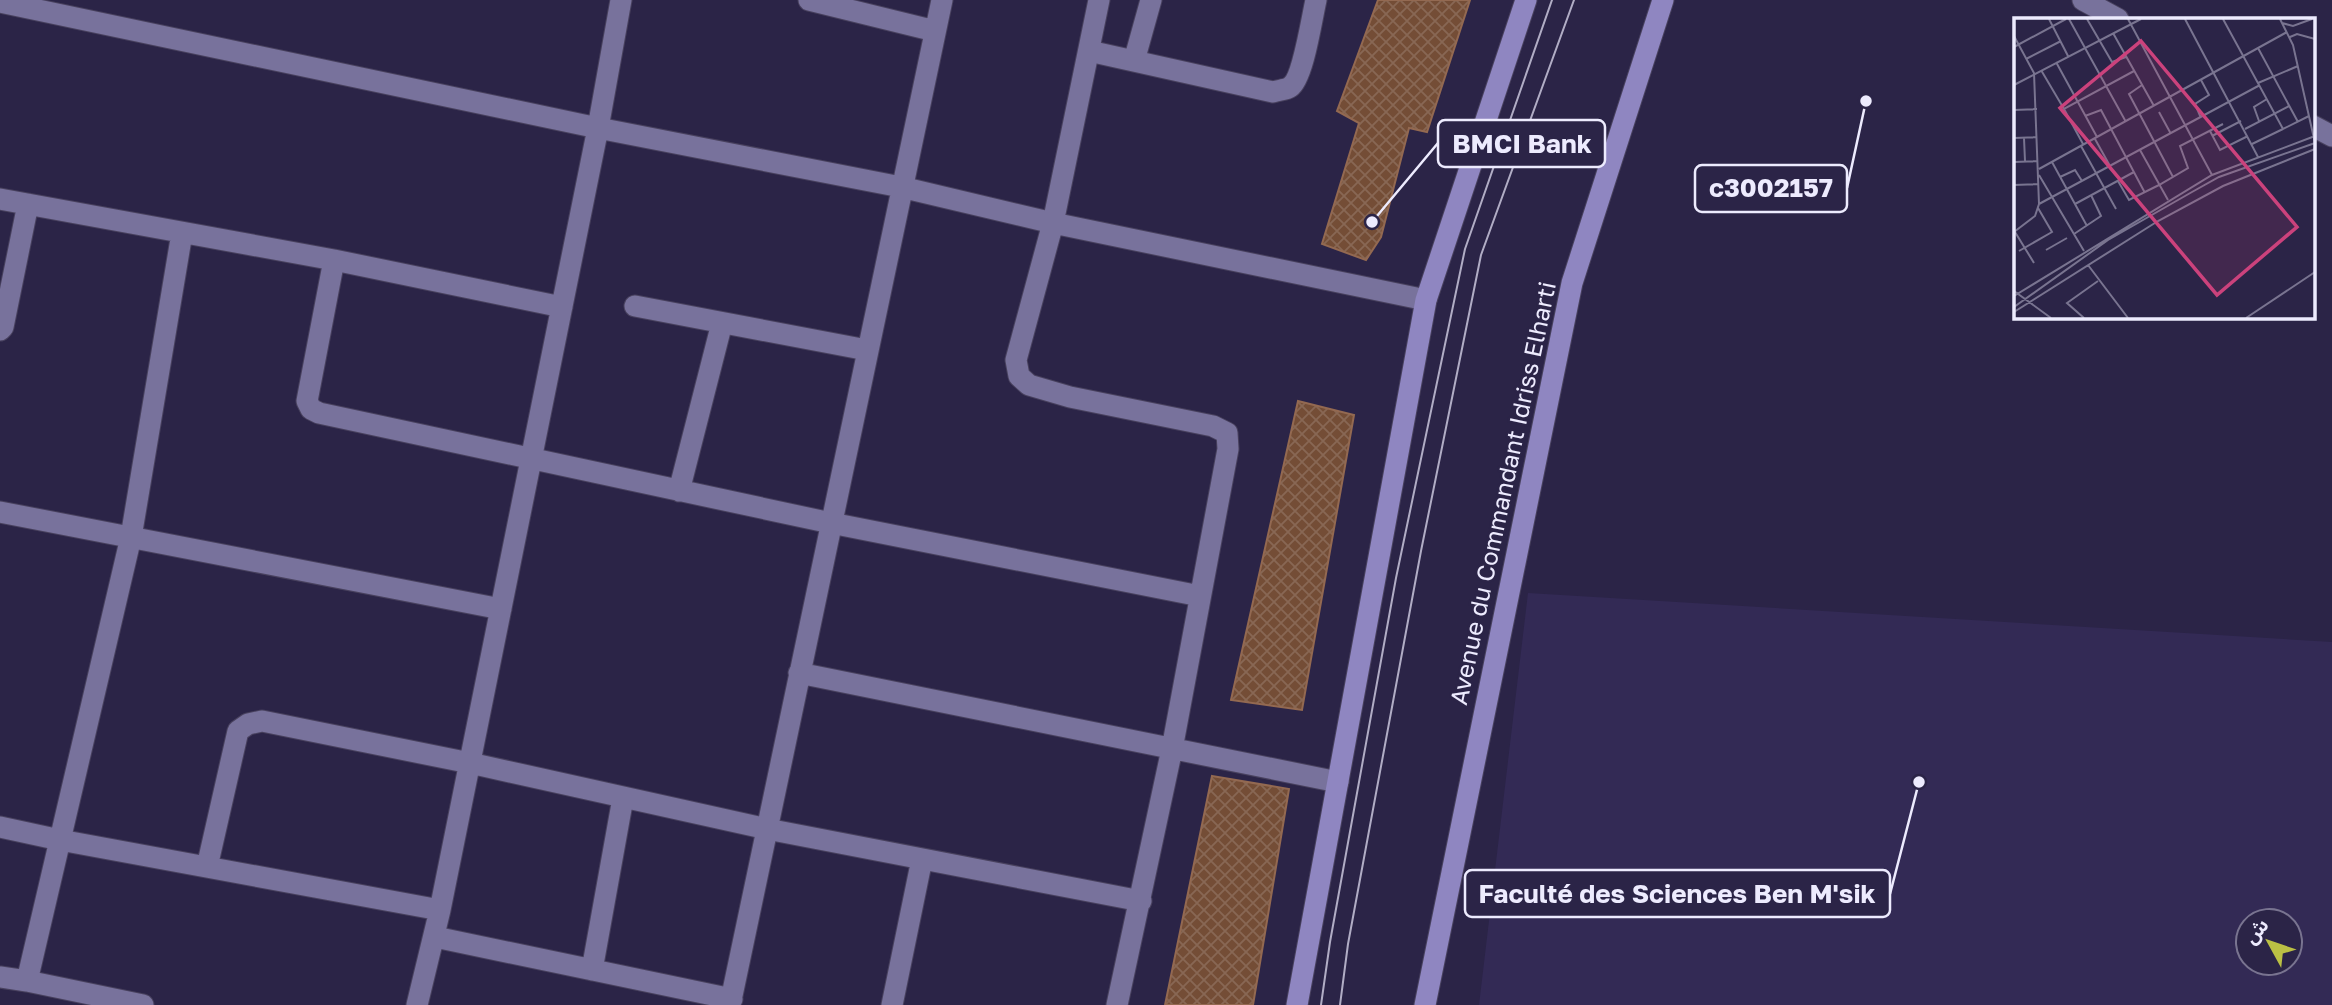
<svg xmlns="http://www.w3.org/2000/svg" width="2332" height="1005" font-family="'Golos Text','Noto Sans Arabic',sans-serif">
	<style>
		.built { fill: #332a55; fill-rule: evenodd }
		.building { fill: url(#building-cross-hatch); stroke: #936951; stroke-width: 2 }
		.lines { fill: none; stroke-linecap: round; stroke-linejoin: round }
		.minor-casing { stroke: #48415e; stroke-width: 23 }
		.major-casing { stroke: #48415e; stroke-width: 23 }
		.minor { stroke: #78729c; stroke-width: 21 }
		.major { stroke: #8f86c1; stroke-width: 21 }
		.tram { stroke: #b1adc5; stroke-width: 2 }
		.labels { text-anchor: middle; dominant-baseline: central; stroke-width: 5; stroke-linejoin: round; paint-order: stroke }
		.street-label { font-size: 24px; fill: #edebfe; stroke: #2b2447 }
		.inset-road { fill: none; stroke: #797490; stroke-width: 2 }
		.view { fill: #cb427c; fill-opacity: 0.15; stroke: #cb427c; stroke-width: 3.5 }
		.inset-edge { fill: none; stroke: #edebfe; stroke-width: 3.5 }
		.leader { fill: none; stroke: #edebfe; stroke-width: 2.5 }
		.callout-dot { fill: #edebfe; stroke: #2b2447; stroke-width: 2.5 }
		.callout { fill: #2b2447; stroke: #edebfe; stroke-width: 2.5 }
		.callout-label { font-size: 26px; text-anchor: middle; font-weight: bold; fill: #edebfe }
	</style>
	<defs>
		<pattern id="building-cross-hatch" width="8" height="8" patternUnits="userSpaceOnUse" patternTransform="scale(1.75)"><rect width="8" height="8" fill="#744d36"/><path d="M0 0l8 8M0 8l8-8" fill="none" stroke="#886754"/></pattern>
	</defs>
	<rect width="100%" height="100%" fill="#2b2447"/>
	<path class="built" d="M 1528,593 L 2332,642 L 2332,1005 L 1479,1005 ZM 2248,921 L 2290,921 L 2290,963 L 2248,963 Z"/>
	<path class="building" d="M 1378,0 L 1470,0 L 1427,132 L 1409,128 L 1381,237 L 1366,260 L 1322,244 L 1359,123 L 1337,111 Z
		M 1298,401 L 1354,415 L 1302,710 L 1231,700 Z
		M 1212,776 L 1289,789 L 1253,1005 L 1165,1005 Z"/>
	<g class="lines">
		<g class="minor-casing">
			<path id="minor" d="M 809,0 L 935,31
				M 1099,0 L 1053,223 L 1016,360 L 1019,376 L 1029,385 L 1070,397 L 1213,426 L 1227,433 L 1228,449 L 1172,749 L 1117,1005
				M 2083,0 L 2118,19
				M 0,2 L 598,128 L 901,187 L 1053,223 L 1426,300
				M 1089,51 L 1273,92 C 1278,90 1286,90 1290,87 C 1303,79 1312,17 1316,0
				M 1134,61 L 1151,0
				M 2313,126 L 2332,136
				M 0,199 L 334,260 L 562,307
				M 334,260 L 307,401 L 311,409 L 319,413 L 831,523 L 1200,596
				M 635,306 L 867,350
				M 0,330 L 3,327 L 28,204
				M 679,491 L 722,323
				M 0,512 L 501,609
				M 799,673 L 1338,782
				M 0,827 L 60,840 L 440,910
				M 207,867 L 238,731 L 248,724 L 262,721 L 470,763 L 767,829 L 1141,901
				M 435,937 L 732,999
				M 592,970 L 623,798
				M 0,977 L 27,981 L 131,537 L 182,233
				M 27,981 L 143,1005
				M 417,1005 L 440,910 L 598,128 L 621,0
				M 730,1005 L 942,0
				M 892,1005 L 922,859"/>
		</g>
		<g class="major-casing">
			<path id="major" d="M 1297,1005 L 1426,300 L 1526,0
				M 1425,1005 L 1572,283 L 1663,0"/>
		</g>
		<use href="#minor" class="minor"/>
		<use href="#major" class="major"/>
		<path class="tram" d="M 1321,1005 L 1330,942 L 1396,578 L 1465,249 L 1552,0
			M 1340,1005 L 1348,944 L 1421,551 L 1481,255 L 1574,0"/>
	</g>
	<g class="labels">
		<g class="street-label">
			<text transform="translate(1502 493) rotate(-78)">Avenue du Commandant Idriss Elharti</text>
		</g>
	</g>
	<g transform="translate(2014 18)">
		<rect width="301" height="301" fill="#2b2447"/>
		<path class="inset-road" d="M 35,1 L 54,38M 55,1 L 112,104M 73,1 L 98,44 L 112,39M 114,1 L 198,157M 171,1 L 244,139M 209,1 L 269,111 L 295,98M 266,1 L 279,27 L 301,125M 268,5 L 279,8 L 298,1M 99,15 L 140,88M 0,18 L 20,55 L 25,186 L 21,198 L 0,214M 276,19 L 283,16 L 301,21M 0,29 L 52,1M 244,30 L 284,104M 12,41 L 47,23M 42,44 L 83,119M 27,52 L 50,91 L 120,53M 244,65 L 284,48M 0,67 L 127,1M 128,67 L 115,76 L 159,159M 50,91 L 69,126M 0,92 L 23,91M 145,94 L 157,116M 71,98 L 87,92 L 131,175M 187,100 L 181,86 L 195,77 L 187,62M 245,103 L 240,89 L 253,81M 231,111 L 275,88M 196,113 L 206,132 L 234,118M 198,118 L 227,103M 0,120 L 23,119M 10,120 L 11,143M 81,121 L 96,148M 238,126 L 269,111M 67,128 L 102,191M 126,132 L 154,182M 0,144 L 24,143M 38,144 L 73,208M 25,151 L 273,14M 25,157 L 70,233M 46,159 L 61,152 L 68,163M 104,163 L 115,182 L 145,167 L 174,150 L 166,128 L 209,106M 0,167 L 25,166M 25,186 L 246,67M 61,186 L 120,154M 1,214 L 20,245M 60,216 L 87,198 L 77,177M 32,232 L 53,220M 5,233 L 38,214 L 24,190M 74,247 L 114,300M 0,273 L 37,300M 0,278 L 198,157 L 301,118M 0,289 L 94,222 L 178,174 L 205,159 L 301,125M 0,294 L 144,203 L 209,168 L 301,131M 70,300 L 53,285 L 84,263M 232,300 L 301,254"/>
		<path class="view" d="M 127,23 L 283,209 L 203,277 L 46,90 Z"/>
		<rect width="301" height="301" class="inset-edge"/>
	</g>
	<path class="leader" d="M1372 222L1438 143M1866 101L1847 188M1919 782L1890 894"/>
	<g class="callout-dot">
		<circle cx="1372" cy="222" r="7"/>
		<circle cx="1866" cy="101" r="7"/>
		<circle cx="1919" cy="782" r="7"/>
	</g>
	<g class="callout">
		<rect x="1438" y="120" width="167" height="47" rx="7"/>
		<rect x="1695" y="165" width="152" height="47" rx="7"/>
		<rect x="1465" y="870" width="425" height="47" rx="7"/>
	</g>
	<g class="callout-label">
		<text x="1522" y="153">BMCI Bank</text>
		<text x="1771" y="197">c3002157</text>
		<text x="1677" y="903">Faculté des Sciences Ben M'sik</text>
	</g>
	<g transform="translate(2269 942) rotate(310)"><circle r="33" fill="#2b2447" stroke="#797490" stroke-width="2"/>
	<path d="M0-5L12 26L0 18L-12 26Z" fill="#bbc044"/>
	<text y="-10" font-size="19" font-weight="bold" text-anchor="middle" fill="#edebfe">ش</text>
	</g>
</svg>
